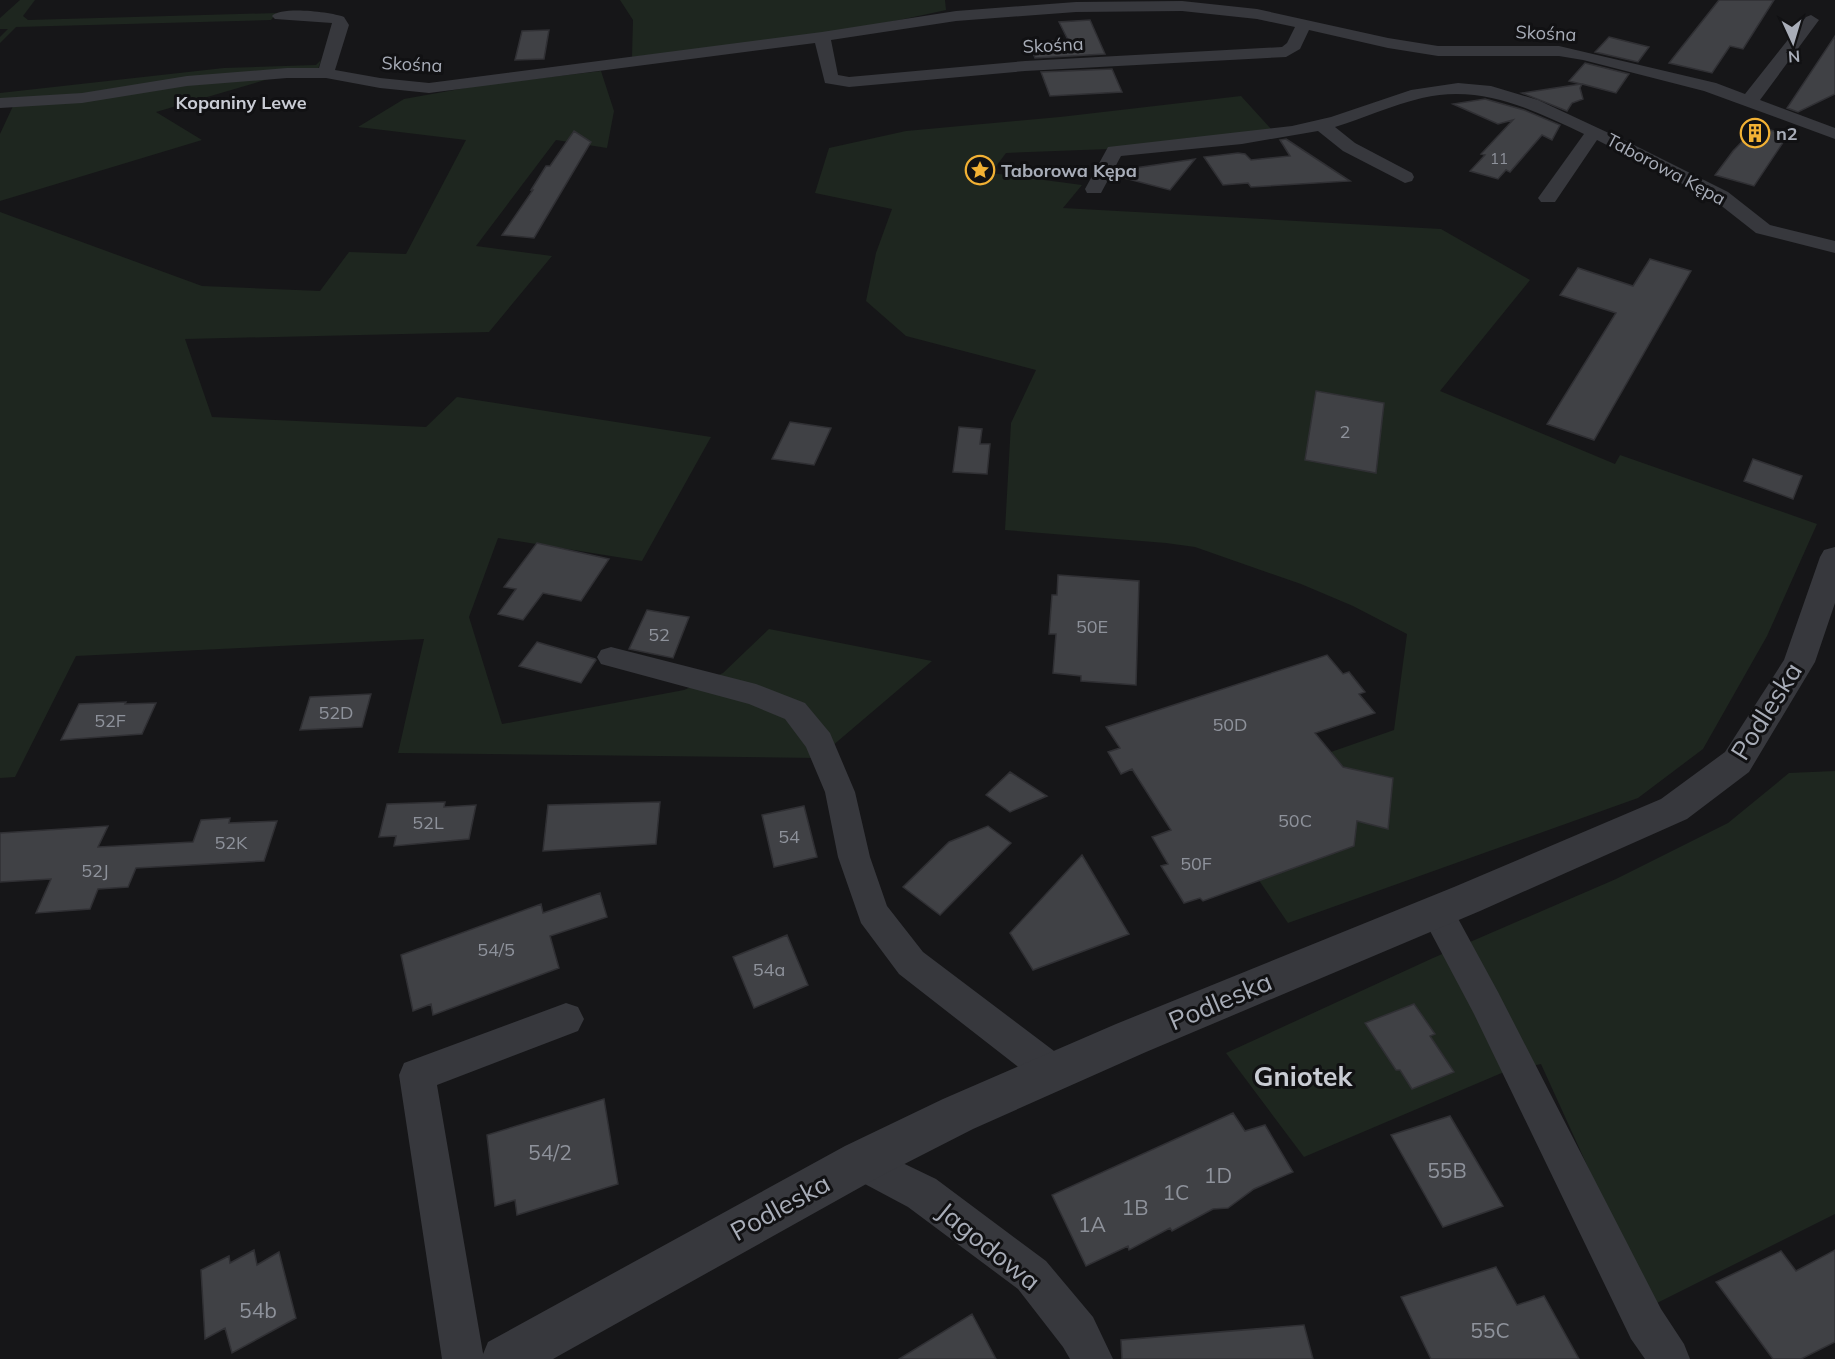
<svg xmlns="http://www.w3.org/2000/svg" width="1835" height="1359" font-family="Mulish,sans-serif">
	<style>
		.green { fill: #1e261f }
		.building { fill: #404145; stroke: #303034; stroke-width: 1.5 }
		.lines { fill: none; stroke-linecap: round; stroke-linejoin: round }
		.minor { fill: #37383d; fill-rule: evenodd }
		.tertiary { fill: #37383d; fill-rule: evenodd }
		.labels { text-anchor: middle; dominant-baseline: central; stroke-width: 6; stroke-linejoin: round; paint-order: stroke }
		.far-number-label { font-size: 15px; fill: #8e929b }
		.far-street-label { font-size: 18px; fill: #a8adb8; stroke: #111113 }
		.far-neighbourhood-label { font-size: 18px; font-weight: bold; fill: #c9ccd4; stroke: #111113 }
		.far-poi-label { font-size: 18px; font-weight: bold; fill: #a8adb8; stroke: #111113; text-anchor: start }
		.number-label { font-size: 18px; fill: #8e929b }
		.near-number-label { font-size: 21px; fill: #8e929b }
		.near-street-label { font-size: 26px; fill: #a8adb8; stroke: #111113 }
		.near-neighbourhood-label { font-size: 27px; font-weight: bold; fill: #c9ccd4; stroke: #111113 }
	</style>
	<rect width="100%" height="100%" fill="#161618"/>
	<path class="green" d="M 20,0 L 35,0 L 23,16 L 28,20 L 277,13 L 271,20 L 16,27 L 0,43 L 0,37 L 8,29 L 0,29 L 0,18 Z
		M 620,0 L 945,0 L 946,10 C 843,34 738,45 632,57 L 633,20 Z
		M 321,60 L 318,69 L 90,93 L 0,99 L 0,93 L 224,68 L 316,65 Z
		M 601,71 L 614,111 L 607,148 L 556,140 L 476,246 L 552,256 L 489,332 L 185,339 L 212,417 L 426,427 L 457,397 L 711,437 L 642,561 L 498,538 L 469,617 L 502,724 L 684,690 L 723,673 L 769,629 L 932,661 L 818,758 L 398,753 L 424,639 L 76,656 L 15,777 L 0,778 L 0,212 L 202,286 L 320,291 L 349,252 L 406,254 L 466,140 L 358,127 L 404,99 L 482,85 Z
		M 272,78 L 156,112 L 202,140 L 0,201 L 0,134 L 13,106 L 194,84 Z
		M 1241,96 L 1273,131 L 1109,149 L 1006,153 L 991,173 L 1082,185 L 1063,208 L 1441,229 L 1530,280 L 1440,391 L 1615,464 L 1620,455 L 1817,524 L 1767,636 L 1703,749 L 1638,798 L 1288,923 L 1202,797 L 1394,730 L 1407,634 L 1353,606 L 1301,584 L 1195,547 L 1166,543 L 1005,530 L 1011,423 L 1036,370 L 906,336 L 866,301 L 876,253 L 892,209 L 815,193 L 829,148 L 906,131 L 1060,117 Z
		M 1835,771 L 1835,1214 L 1651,1306 L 1541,1064 L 1504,1072 L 1304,1157 L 1226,1053 L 1433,958 L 1616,879 L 1728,823 L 1789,773 Z"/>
	<path class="building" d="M 1719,0 L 1774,0 L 1743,49 L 1730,46 L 1712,73 L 1669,63 Z
		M 1090,20 L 1105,54 L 1035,58 L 1028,42 L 1068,40 L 1059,22 Z
		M 549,30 L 544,59 L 515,60 L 522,31 Z
		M 1835,36 L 1835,94 L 1798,112 L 1787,108 Z
		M 1609,37 L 1649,47 L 1638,62 L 1595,52 Z
		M 1585,63 L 1629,74 L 1616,93 L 1582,84 L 1580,88 L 1583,99 L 1572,103 L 1567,111 L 1522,93 L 1581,84 L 1569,81 Z
		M 1112,69 L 1122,92 L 1050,96 L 1041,72 Z
		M 1485,99 L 1524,110 L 1560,125 L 1552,140 L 1542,135 L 1510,172 L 1506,170 L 1498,179 L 1470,171 L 1485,155 L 1481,154 L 1513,120 L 1498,124 L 1453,104 Z
		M 1757,126 L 1788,135 L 1754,186 L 1715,175 L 1733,151 Z
		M 574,131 L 591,142 L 534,238 L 502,235 L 533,190 L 531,190 L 546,166 L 550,166 Z
		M 1286,139 L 1350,181 L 1251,187 L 1248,183 L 1223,185 L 1204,157 L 1238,153 L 1245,154 L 1251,160 L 1290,156 L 1280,140 Z
		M 1195,159 L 1170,190 L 1113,175 L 1115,171 Z
		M 1650,259 L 1691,271 L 1594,440 L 1547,424 L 1616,313 L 1560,295 L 1578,268 L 1633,286 Z
		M 1316,391 L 1384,403 L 1376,473 L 1305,460 Z
		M 790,422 L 831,428 L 814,465 L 772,459 Z
		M 959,427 L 982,429 L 980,444 L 990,444 L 987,474 L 953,472 Z
		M 1753,459 L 1802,476 L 1793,499 L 1744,481 Z
		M 537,543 L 609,559 L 581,601 L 543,593 L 523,620 L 498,614 L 516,589 L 504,587 Z
		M 1058,575 L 1139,581 L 1136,685 L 1081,681 L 1081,676 L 1053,673 L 1056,634 L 1049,634 L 1052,595 L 1057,595 Z
		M 647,610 L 689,617 L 673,658 L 629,649 Z
		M 537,642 L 595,659 L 596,660 L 581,683 L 519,666 Z
		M 1327,655 L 1343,674 L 1349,672 L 1365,692 L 1359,694 L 1375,713 L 1315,733 L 1343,767 L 1393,778 L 1388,829 L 1357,821 L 1354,846 L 1203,901 L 1200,898 L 1184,903 L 1161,866 L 1168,864 L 1152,837 L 1171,830 L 1132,769 L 1121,774 L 1108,752 L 1120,748 L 1106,727 Z
		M 371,694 L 362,727 L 300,730 L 310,697 Z
		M 126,702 L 125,704 L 156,703 L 142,734 L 61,740 L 79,704 Z
		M 1010,772 L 1047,796 L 1010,812 L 986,795 Z
		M 445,802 L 444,807 L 476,805 L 469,839 L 394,846 L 396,836 L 379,837 L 387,804 Z
		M 660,802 L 656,844 L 543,851 L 548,805 Z
		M 804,806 L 817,857 L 774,867 L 762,815 Z
		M 230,818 L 229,823 L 277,821 L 264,861 L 136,868 L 128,887 L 98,889 L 90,909 L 36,913 L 51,879 L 0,882 L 0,833 L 108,826 L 98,847 L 193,842 L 201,820 Z
		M 988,826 L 1011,843 L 940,915 L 903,887 L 949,842 Z
		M 1082,855 L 1129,934 L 1033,970 L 1010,933 Z
		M 600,893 L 607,917 L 550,936 L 559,968 L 433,1015 L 431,1004 L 413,1011 L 401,955 L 541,904 L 543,913 Z
		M 787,935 L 808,985 L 754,1008 L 733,957 Z
		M 1414,1004 L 1435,1034 L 1430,1036 L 1454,1072 L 1412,1089 L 1400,1070 L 1396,1070 L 1365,1023 Z
		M 604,1099 L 618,1184 L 517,1215 L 515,1200 L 495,1206 L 487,1135 Z
		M 1233,1113 L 1245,1131 L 1265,1125 L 1293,1172 L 1254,1189 L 1228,1208 L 1213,1209 L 1172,1231 L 1170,1228 L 1129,1250 L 1128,1246 L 1086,1266 L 1052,1195 Z
		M 1450,1116 L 1503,1206 L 1443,1227 L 1391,1135 Z
		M 254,1250 L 257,1265 L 279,1252 L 296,1318 L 232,1353 L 225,1328 L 205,1339 L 201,1270 L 229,1256 L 230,1263 Z
		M 1835,1250 L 1835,1342 L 1801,1359 L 1773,1359 L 1716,1282 L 1781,1251 L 1796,1271 Z
		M 1496,1267 L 1517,1305 L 1544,1296 L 1579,1359 L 1431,1359 L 1401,1297 Z
		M 972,1314 L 996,1359 L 899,1359 Z
		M 1304,1325 L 1313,1359 L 1122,1359 L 1121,1340 Z"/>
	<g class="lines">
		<path class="minor" d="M 1182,1 L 1257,9 L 1388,38 L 1438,46 L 1559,46 L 1716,83 L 1745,94 L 1806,17 L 1811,15 L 1819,20 L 1760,100 L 1835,128 L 1835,139 L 1704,91 L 1583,60 L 1559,56 L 1438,56 L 1388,48 L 1309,30 L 1300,49 L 1286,57 L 1025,71 L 849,87 L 825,83 L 815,43 L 429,93 L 380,88 L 326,78 L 287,78 L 187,86 L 82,103 L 0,108 L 0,98 L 82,93 L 187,76 L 287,68 L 319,68 L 332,23 L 275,19 L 272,16 C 281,6 331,12 344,17 L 349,25 L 335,70 L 380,78 L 429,83 L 822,32 L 956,11 L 1076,2 ZM 1182,11 L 1257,19 L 1295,27 L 1287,43 L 1282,47 L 1025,61 L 849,77 L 838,75 L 831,40 L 956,21 L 1076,12 Z
			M 1458,83 L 1491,86 L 1538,100 L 1628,142 L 1728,192 L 1770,225 L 1835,241 L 1835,253 L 1756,233 L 1714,200 L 1597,140 L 1555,202 L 1541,202 L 1538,198 L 1584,134 C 1531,109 1481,84 1422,98 C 1392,105 1364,118 1335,127 L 1355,143 L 1412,173 L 1414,177 L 1412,181 L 1405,183 L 1343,151 L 1318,131 L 1242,144 L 1121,156 L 1101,193 L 1087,193 L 1085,189 L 1108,147 L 1292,126 L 1331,117 L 1411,90 Z
			M 611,647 L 756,684 L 805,703 L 830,733 L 855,792 L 870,857 L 887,906 L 923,952 L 1066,1060 L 1071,1072 L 1066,1084 L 1053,1089 L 1040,1084 L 899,974 L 861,923 L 838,857 L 825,792 L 806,747 L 785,719 L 749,704 L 601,664 L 597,657 L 601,650 Z
			M 1437,898 L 1449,902 L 1498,992 L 1661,1309 L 1684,1344 L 1690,1359 L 1645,1359 L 1631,1339 L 1474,1014 L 1420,912 L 1425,902 Z
			M 566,1003 L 578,1007 L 584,1019 L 578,1031 L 437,1085 L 484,1359 L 442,1359 L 399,1075 L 404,1063 Z
			M 861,1143 L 936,1179 L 1046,1261 L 1093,1317 L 1113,1359 L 1070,1359 L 1063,1347 L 1018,1289 L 908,1207 L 848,1175 L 842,1162 L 848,1149 Z"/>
		<path class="tertiary" d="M 1835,547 L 1835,603 L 1815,662 L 1749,772 L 1687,819 L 1480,911 L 1146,1052 L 973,1129 L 877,1178 L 553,1359 L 481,1359 L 488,1342 L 845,1146 L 943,1099 L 1116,1024 L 1454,887 L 1661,799 L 1725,752 L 1784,660 L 1820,557 L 1824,550 Z"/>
	</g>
	<defs>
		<g id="building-ring" transform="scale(1.5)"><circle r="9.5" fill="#111113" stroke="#f2b134" stroke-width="1.5"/><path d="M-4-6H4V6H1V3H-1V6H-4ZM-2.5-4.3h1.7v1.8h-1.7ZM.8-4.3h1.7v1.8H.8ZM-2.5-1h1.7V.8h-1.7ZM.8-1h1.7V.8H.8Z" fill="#f2b134"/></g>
		<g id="sight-ring" transform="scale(1.5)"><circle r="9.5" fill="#111113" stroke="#f2b134" stroke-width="1.5"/><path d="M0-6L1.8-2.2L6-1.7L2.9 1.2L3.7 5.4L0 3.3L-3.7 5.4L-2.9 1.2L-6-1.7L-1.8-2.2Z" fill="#f2b134"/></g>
	</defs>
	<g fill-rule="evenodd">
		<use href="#building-ring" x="1755" y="133"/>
		<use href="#sight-ring" x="980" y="170"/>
	</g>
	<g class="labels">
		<g class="far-number-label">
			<text x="1499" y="158">11</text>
		</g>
		<g class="far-street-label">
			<text transform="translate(1546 33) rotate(3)">Skośna</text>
			<text transform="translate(1053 45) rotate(-3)">Skośna</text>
			<text transform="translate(412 64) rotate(3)">Skośna</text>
			<text transform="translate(1666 169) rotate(28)">Taborowa Kępa</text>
		</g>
		<g class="far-neighbourhood-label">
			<text x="241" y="102">Kopaniny Lewe</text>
		</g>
		<g class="far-poi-label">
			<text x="1776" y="133">n2</text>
			<text x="1001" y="170">Taborowa Kępa</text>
		</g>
		<g class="number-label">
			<text x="1345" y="431">2</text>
			<text x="1092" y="626">50E</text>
			<text x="659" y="634">52</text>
			<text x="336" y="712">52D</text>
			<text x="110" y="720">52F</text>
			<text x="1230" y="724">50D</text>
			<text x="1295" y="820">50C</text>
			<text x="428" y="822">52L</text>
			<text x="789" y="836">54</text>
			<text x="231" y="842">52K</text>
			<text x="1196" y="863">50F</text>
			<text x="95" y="870">52J</text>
			<text x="496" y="949">54/5</text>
			<text x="769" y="969">54a</text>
		</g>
		<g class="near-number-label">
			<text x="550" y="1152">54/2</text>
			<text x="1447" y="1170">55B</text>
			<text x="1218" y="1175">1D</text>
			<text x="1176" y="1192">1C</text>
			<text x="1135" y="1207">1B</text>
			<text x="1092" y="1224">1A</text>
			<text x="258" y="1310">54b</text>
			<text x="1490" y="1330">55C</text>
		</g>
		<g class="near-street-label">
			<text transform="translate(1766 711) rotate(-58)">Podleska</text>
			<text transform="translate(1220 1001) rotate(-23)">Podleska</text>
			<text transform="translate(780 1207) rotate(-29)">Podleska</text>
			<text transform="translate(989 1246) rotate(39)">Jagodowa</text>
		</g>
		<g class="near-neighbourhood-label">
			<text x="1303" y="1076">Gniotek</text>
		</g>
	</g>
	<g transform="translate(1793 42) rotate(176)" stroke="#111113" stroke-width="4.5" paint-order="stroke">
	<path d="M0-4.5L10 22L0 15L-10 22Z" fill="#a8adb8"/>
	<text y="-9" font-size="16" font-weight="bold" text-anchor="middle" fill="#a8adb8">N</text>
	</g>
</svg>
